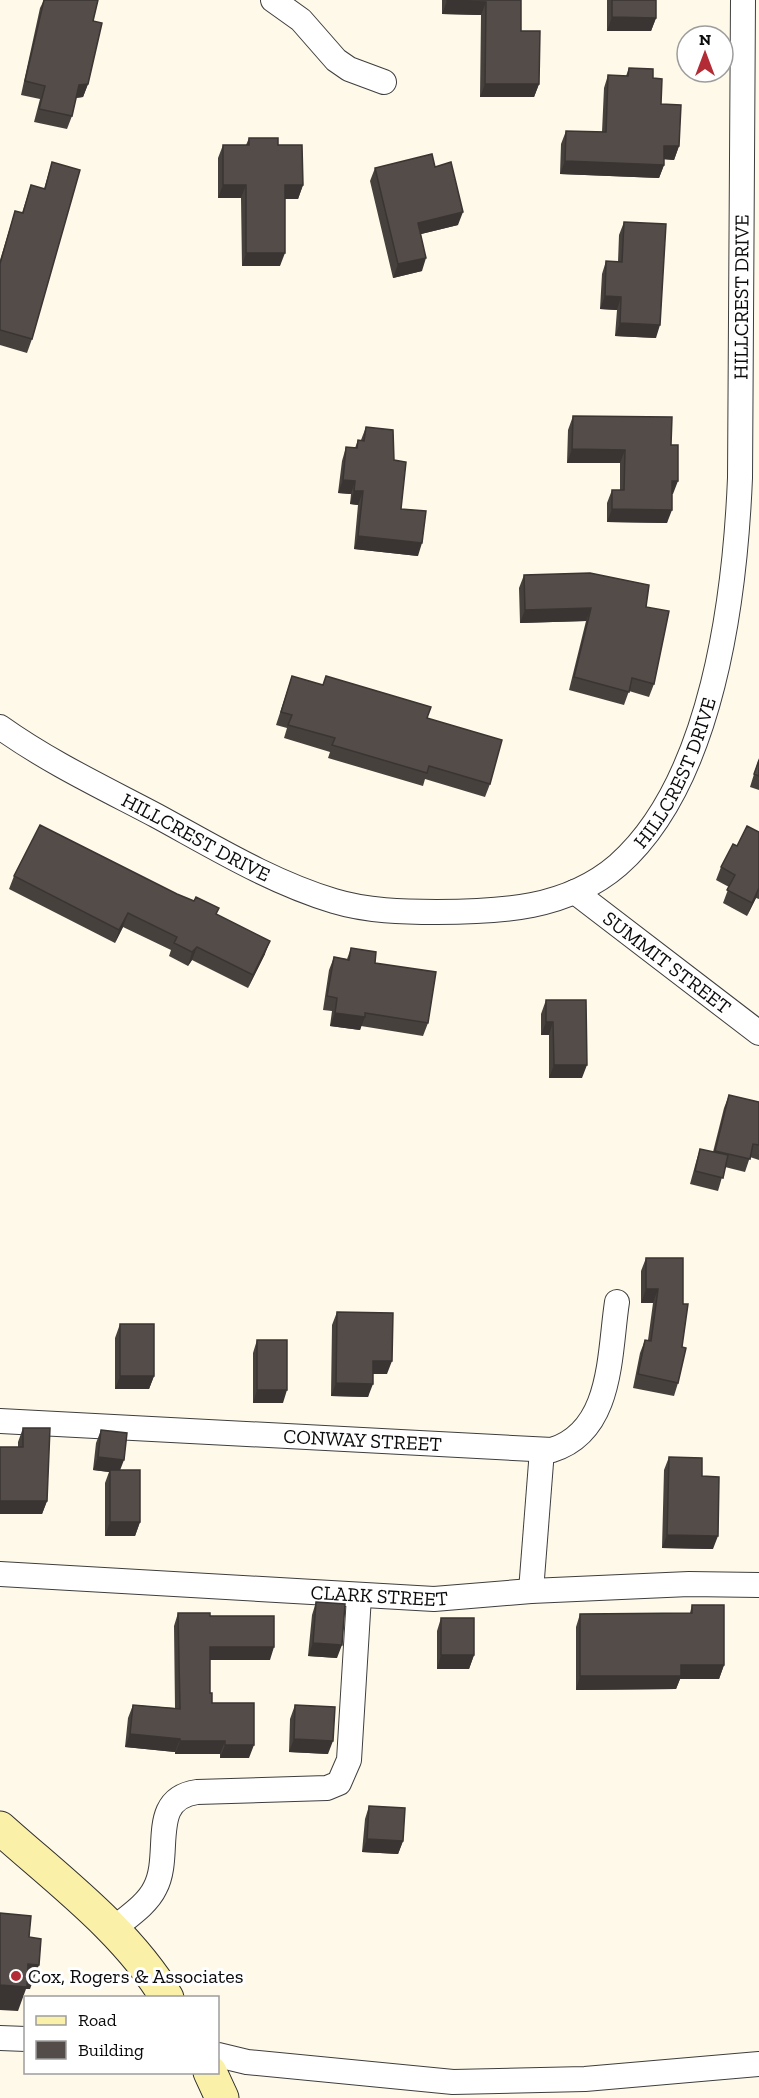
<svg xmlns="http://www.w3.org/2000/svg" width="759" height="2098" font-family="'Zilla Slab',serif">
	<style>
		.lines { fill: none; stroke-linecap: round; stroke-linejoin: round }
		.street-casing { stroke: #3e3e3e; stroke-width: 26 }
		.secondary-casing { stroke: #2d2d2d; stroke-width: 35 }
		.street { stroke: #fff; stroke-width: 24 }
		.secondary { stroke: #fbf0a8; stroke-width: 33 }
		.wall { fill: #47413e }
		.shaded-wall { fill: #3a3532 }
		.building { fill: #534c48; stroke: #3a3532; stroke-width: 1.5 }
		.poi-dot { fill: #b32b34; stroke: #fff; stroke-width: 2 }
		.labels { text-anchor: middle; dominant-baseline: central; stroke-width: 6; stroke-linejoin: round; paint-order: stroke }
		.street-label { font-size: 20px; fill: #0b0b0b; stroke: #fff }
		.poi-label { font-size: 20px; fill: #0b0b0b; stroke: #fff; text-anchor: start }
	</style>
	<rect width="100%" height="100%" fill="#fef9e9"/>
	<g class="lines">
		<g class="street-casing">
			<g id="street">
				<path d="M 273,0 L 301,20 L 336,60 L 349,69 L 384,82"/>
				<path id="s1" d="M 0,727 C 49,762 104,788 157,816 C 214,847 271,882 334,901 C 367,911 403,912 437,912 C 500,912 567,909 618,865 C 713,781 735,597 740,478 L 743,0"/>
				<path id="s2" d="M 575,892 L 759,1033"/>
				<path id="s3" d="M 0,1421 L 552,1450 C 613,1431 609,1354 617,1302"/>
				<path id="s4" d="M 0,1574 L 434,1599 L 531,1591 L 689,1584 L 759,1585"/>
				<path d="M 531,1591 L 542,1450"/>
				<path d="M 112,1930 C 126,1918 147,1905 155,1888 C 173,1854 147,1799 197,1792 L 327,1788 L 339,1783 L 349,1760 L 359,1596"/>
				<path d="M 0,2038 L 26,2039"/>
				<path d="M 218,2055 L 247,2062 L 453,2082 L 585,2079 L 759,2064"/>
			</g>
		</g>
		<g class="secondary-casing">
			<path id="secondary" d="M 0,1828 C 58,1880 126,1930 167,1998
				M 210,2072 L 222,2098"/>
		</g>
		<use href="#street" class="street"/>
		<use href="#secondary" class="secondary"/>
	</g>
	<path class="wall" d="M 44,0 L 98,0 L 93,21 L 88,84 L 83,97 L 76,98 L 72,116 L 67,129 L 34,122 L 40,99 L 21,95 L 40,8 Z
		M 442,0 L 521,0 L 521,31 L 539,84 L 534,97 L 480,97 L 481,15 L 442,14 Z
		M 607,0 L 656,0 L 656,18 L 651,31 L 607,31 Z
		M 629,68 L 653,78 L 661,104 L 679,146 L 674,160 L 664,159 L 664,165 L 659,178 L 560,174 L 561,144 L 566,131 L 602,132 L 604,88 L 608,75 L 626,76 Z
		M 249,138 L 278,145 L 303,185 L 298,199 L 285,199 L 280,266 L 242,266 L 241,198 L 218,198 L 218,158 L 223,145 L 246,145 Z
		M 52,162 L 32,339 L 27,353 L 0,345 L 0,260 L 15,211 L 22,213 L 31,185 L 44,189 Z
		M 435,167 L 458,225 L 421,234 L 422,271 L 393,278 L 370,181 L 375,168 Z
		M 624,222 L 656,338 L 615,336 L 617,310 L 600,309 L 602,274 L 606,261 L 618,262 L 619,235 Z
		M 573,416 L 671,445 L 673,494 L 672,494 L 667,523 L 607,522 L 607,503 L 612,490 L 620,490 L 620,463 L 567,463 L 568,430 Z
		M 366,427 L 394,460 L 401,509 L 418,556 L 354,549 L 358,505 L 350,504 L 351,494 L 338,493 L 342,461 L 346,447 L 355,448 L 358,440 L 361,440 Z
		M 524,575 L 646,607 L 654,684 L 649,697 L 629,691 L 624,705 L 569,690 L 586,621 L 520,623 L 519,588 Z
		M 292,676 L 427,718 L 490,784 L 485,797 L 425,779 L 423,786 L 328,758 L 330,752 L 284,738 L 287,728 L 276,725 Z
		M 759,758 L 759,790 L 750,787 Z
		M 759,832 L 759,899 L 756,898 L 747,916 L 723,903 L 729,887 L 716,880 L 721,867 L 737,846 Z
		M 14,876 L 216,914 L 265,954 L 248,988 L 192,960 L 188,966 L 169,956 L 171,950 L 123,927 L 115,943 L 9,889 Z
		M 351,948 L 375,963 L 428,1023 L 423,1036 L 361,1026 L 360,1030 L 330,1026 L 332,1011 L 323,1010 L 329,970 L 334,957 L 347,959 Z
		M 546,1000 L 582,1078 L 549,1078 L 549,1035 L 541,1035 L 541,1014 Z
		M 729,1095 L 759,1102 L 759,1160 L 750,1157 L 745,1172 L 725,1167 L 718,1191 L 690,1184 L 696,1162 L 700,1149 L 713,1152 L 724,1108 Z
		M 646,1258 L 682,1347 L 678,1383 L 674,1396 L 633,1388 L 640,1353 L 645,1340 L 648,1340 L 653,1303 L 641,1303 L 641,1271 Z
		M 337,1312 L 387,1374 L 373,1374 L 368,1397 L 331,1396 L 332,1325 Z
		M 120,1324 L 154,1376 L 149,1389 L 115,1389 L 115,1338 Z
		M 257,1340 L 283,1403 L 253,1403 L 253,1353 Z
		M 23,1428 L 47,1501 L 42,1514 L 0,1514 L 18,1447 L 18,1442 Z
		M 101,1430 L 120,1470 L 140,1522 L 135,1536 L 105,1536 L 105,1483 L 109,1472 L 93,1470 L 96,1443 Z
		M 669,1457 L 702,1476 L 713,1549 L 662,1548 L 664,1470 Z
		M 316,1602 L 337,1658 L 308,1656 L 312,1615 Z
		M 692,1605 L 724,1665 L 719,1679 L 680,1679 L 676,1689 L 576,1690 L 576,1627 L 580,1614 L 690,1613 Z
		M 178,1613 L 210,1616 L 270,1660 L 210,1660 L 210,1693 L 212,1703 L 249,1758 L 220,1758 L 220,1754 L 175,1754 L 175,1752 L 125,1747 L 128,1718 L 133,1705 L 175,1708 L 174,1626 Z
		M 441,1618 L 474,1655 L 469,1669 L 437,1669 L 437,1631 Z
		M 295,1705 L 328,1754 L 289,1752 L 290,1719 Z
		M 369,1806 L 403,1841 L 398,1854 L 362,1852 L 365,1819 Z"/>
	<path class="shaded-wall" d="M 447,1 L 486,2 L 481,15 L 442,14 Z
		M 612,17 L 656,18 L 651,31 L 607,31 Z
		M 88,84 L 83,97 L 74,98 L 79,85 Z
		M 485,84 L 539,84 L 534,97 L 480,97 Z
		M 664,146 L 679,146 L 674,160 L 660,159 Z
		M 565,161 L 664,165 L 659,178 L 560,174 Z
		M 223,185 L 246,185 L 241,198 L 218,198 Z
		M 285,185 L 303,185 L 298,199 L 280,199 Z
		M 463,212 L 458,225 L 413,236 L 418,223 Z
		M 246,253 L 285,253 L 280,266 L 242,266 Z
		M 426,258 L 422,271 L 393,278 L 398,264 Z
		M 605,296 L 621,297 L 617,310 L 600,309 Z
		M 620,323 L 660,325 L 656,338 L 615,336 Z
		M 572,449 L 625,450 L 620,463 L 567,463 Z
		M 343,480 L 355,481 L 351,494 L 338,493 Z
		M 672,481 L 678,481 L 673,494 L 667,494 Z
		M 354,491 L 363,491 L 358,505 L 350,504 Z
		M 612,509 L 672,510 L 667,523 L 607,522 Z
		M 358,536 L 422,543 L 418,556 L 354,549 Z
		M 591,608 L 586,621 L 520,623 L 525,610 Z
		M 759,888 L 756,898 L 747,916 L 752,903 Z
		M 128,913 L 123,927 L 115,943 L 119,930 Z
		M 270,941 L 265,954 L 248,988 L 253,975 Z
		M 197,947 L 192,960 L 188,966 L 192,952 Z
		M 335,1013 L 365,1017 L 360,1030 L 330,1026 Z
		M 546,1022 L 553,1022 L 549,1035 L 541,1035 Z
		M 554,1065 L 587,1065 L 582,1078 L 549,1078 Z
		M 646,1289 L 658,1289 L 653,1303 L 641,1303 Z
		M 373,1361 L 392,1361 L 387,1374 L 369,1374 Z
		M 120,1376 L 154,1376 L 149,1389 L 115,1389 Z
		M 336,1383 L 373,1384 L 368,1397 L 331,1396 Z
		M 257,1390 L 287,1390 L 283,1403 L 253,1403 Z
		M 98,1457 L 124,1460 L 119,1473 L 110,1470 L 109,1472 L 93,1470 Z
		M 0,1501 L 47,1501 L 42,1514 L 0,1514 Z
		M 110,1522 L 140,1522 L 135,1536 L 105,1536 Z
		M 667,1535 L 718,1536 L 713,1549 L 662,1548 Z
		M 313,1643 L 342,1645 L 337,1658 L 308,1656 Z
		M 210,1647 L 274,1647 L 270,1660 L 205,1660 Z
		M 441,1655 L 474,1655 L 469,1669 L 437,1669 Z
		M 681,1665 L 724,1665 L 719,1679 L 680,1679 L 676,1689 L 576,1690 L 580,1676 Z
		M 130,1734 L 180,1739 L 175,1752 L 125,1747 Z
		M 294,1739 L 333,1741 L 328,1754 L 289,1752 Z
		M 180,1741 L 225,1741 L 220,1754 L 175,1754 Z
		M 225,1745 L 254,1745 L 249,1758 L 220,1758 Z
		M 367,1839 L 403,1841 L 398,1854 L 362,1852 Z
		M 28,1964 L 39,1965 L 30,1989 L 26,1989 L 18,2011 L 0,2010 L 0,1985 Z"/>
	<path class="building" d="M 44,0 L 98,0 L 93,21 L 102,23 L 88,84 L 79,85 L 72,116 L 39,109 L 45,86 L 25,81 Z
		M 447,0 L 521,0 L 521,31 L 540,31 L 539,84 L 485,84 L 486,2 L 447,1 Z
		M 612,0 L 656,0 L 656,18 L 612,17 Z
		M 629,68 L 653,69 L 653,78 L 662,79 L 661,104 L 681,105 L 679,146 L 664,146 L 664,165 L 565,161 L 566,131 L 606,132 L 608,75 L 628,76 Z
		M 249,138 L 278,138 L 278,145 L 302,145 L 303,185 L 285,185 L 285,253 L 246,253 L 246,185 L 223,185 L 223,145 L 249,145 Z
		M 432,154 L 435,167 L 451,162 L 463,212 L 418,223 L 426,258 L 398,264 L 375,168 Z
		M 52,162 L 80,170 L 32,339 L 0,330 L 0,264 L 15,211 L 23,213 L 31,185 L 45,189 Z
		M 624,222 L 666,224 L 660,325 L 620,323 L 621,297 L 605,296 L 606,261 L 622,262 Z
		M 573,416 L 672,417 L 671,445 L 678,445 L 678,481 L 672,481 L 672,510 L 612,509 L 612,490 L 624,490 L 625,450 L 572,449 Z
		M 366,427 L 393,430 L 394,460 L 406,462 L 401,509 L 426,511 L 422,543 L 358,536 L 363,491 L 354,491 L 355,481 L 343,480 L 346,447 L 357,448 L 358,440 L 364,441 Z
		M 590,573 L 649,585 L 646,607 L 669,611 L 654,684 L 632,678 L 629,692 L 574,677 L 591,608 L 525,610 L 524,575 Z
		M 292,676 L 323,685 L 326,676 L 431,707 L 427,718 L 502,740 L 490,784 L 429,766 L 427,773 L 332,745 L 335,738 L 288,725 L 292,715 L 281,712 Z
		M 759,760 L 759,776 L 754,774 Z
		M 40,825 L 177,894 L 194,901 L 196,897 L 219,908 L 216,914 L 270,941 L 253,975 L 197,947 L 192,952 L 174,943 L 177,937 L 128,913 L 119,930 L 14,876 Z
		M 747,826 L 759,832 L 759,888 L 752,903 L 727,890 L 735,875 L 721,867 L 733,844 L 737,846 Z
		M 351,948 L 376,952 L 375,963 L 436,972 L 428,1023 L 365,1013 L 365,1017 L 335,1013 L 337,998 L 327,996 L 334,957 L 349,960 Z
		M 546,1000 L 586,1000 L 587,1065 L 554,1065 L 553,1022 L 546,1022 Z
		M 729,1095 L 759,1102 L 759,1145 L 753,1144 L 750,1159 L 715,1151 Z
		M 700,1149 L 728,1155 L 723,1178 L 695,1171 Z
		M 646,1258 L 683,1258 L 683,1304 L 688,1304 L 682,1347 L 686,1348 L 678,1383 L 638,1374 L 645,1340 L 651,1341 L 658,1289 L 646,1289 Z
		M 337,1312 L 393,1313 L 392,1361 L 373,1361 L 373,1384 L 336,1383 Z
		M 120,1324 L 154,1324 L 154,1376 L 120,1376 Z
		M 257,1340 L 287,1340 L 287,1390 L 257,1390 Z
		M 23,1428 L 50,1428 L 47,1501 L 0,1501 L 0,1447 L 23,1447 Z
		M 101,1430 L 127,1433 L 124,1460 L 98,1457 Z
		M 669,1457 L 702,1458 L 702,1476 L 719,1477 L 718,1536 L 667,1535 Z
		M 110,1470 L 140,1470 L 140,1522 L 110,1522 Z
		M 316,1602 L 345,1604 L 342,1645 L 313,1643 Z
		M 692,1605 L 724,1605 L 724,1665 L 681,1665 L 681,1676 L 580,1676 L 580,1614 L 692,1613 Z
		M 178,1613 L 210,1613 L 210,1616 L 274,1616 L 274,1647 L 210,1647 L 210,1693 L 212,1693 L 212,1703 L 254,1703 L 254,1745 L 225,1745 L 225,1741 L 180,1741 L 180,1739 L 130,1734 L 133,1705 L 180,1709 Z
		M 441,1618 L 474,1618 L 474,1655 L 441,1655 Z
		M 295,1705 L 335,1707 L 333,1741 L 294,1739 Z
		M 369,1806 L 405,1808 L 403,1841 L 367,1839 Z
		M 0,1913 L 31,1916 L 29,1937 L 41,1939 L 39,1965 L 28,1964 L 27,1987 L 0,1985 Z"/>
	<circle class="poi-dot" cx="16" cy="1976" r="6"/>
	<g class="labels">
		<g class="street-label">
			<text stroke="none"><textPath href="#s1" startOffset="1269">HILLCREST DRIVE</textPath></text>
			<text stroke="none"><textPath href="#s1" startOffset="783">HILLCREST DRIVE</textPath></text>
			<text stroke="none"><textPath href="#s1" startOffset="225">HILLCREST DRIVE</textPath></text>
			<text stroke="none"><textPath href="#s2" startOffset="116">SUMMIT STREET</textPath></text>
			<text stroke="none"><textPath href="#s3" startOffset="363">CONWAY STREET</textPath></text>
			<text stroke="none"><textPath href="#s4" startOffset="380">CLARK STREET</textPath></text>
		</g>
		<g class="poi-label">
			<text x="28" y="1976">Cox, Rogers &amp; Associates</text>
		</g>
	</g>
	<rect x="24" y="1996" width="195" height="78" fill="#ffffff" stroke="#9d9d9d" stroke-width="1.5"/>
	<rect x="36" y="2016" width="30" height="9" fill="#fbf0a8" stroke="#9d9d9d" stroke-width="1.5"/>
	<text x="78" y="2026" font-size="18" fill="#0b0b0b">Road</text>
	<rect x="36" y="2041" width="30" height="18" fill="#534c48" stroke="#9d9d9d" stroke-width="1.5"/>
	<text x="78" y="2056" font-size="18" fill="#0b0b0b">Building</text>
	<g transform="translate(705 54)"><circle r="28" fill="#ffffff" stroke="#9d9d9d" stroke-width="1.5"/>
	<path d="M0-4.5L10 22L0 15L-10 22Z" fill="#b32b34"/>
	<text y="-9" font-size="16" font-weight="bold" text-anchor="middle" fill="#0b0b0b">N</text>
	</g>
</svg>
